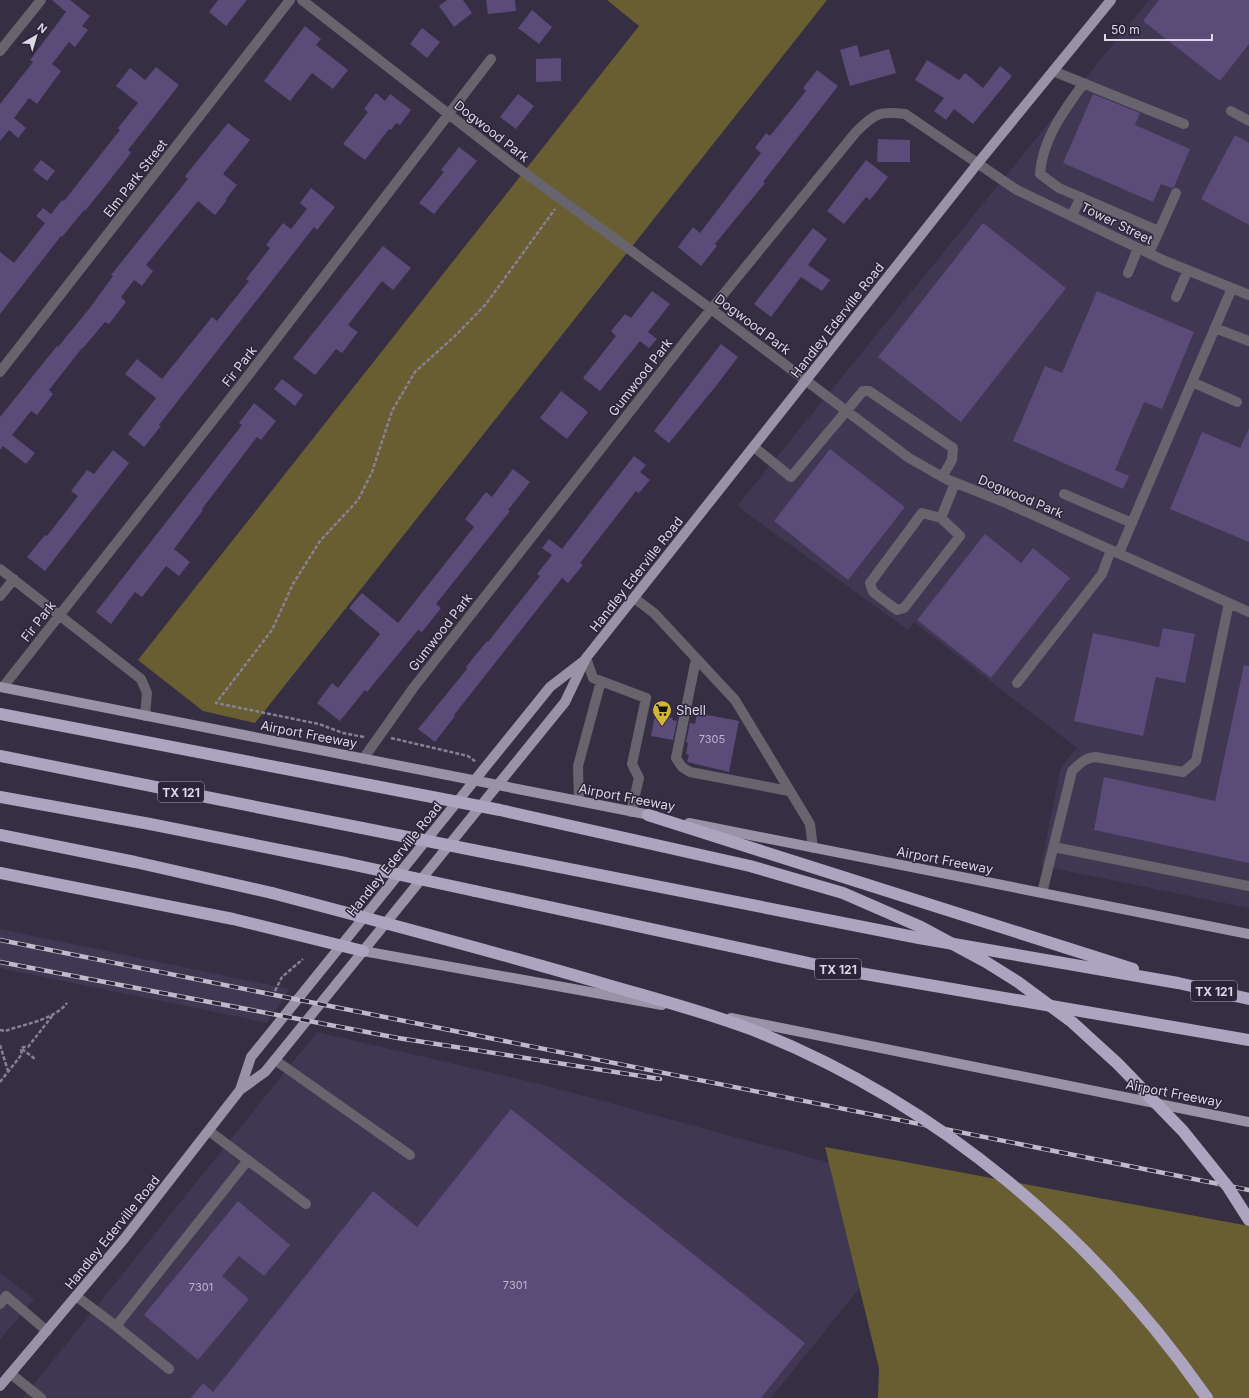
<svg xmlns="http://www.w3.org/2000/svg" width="1249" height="1398" font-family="Inter,sans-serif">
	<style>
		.built { fill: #403752 }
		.green { fill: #685e31 }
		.building { fill: #5a4b79 }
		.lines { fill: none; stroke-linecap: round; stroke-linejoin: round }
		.path { stroke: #878193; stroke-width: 2.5; stroke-dasharray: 4 2; stroke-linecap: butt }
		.minor { stroke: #67646e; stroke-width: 10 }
		.major { stroke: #9993a8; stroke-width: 10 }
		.highway { stroke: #ada5bf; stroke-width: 12 }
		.rail-casing { stroke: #bebac9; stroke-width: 4.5 }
		.rail { stroke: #2c253a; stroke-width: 3; stroke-dasharray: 9; stroke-linecap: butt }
		.highway-bridge { stroke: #ada5bf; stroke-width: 12 }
		.labels { text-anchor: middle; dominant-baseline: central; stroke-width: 3; stroke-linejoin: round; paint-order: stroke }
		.number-label { font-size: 11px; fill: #bcb5cb }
		.shield { fill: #2c253a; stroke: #a7a2b2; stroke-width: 1 }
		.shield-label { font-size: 12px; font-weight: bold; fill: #dcd8e6 }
		.street-label { font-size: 13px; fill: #dcd8e6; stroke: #2c253a }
		.poi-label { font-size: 13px; fill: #dcd8e6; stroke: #2c253a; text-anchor: start }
	</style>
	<rect width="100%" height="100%" fill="#362f44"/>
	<path class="built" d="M 1149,0 L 1249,0 L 1249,908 L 1041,866 L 1061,767 L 1077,748 L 914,622 L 908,630 L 737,506 Z
		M 0,929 L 289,989 L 267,1023 L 259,1021 L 0,968 Z
		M 317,1032 L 544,1085 L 937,1192 L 771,1398 L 23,1398 Z
		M 0,1273 L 34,1299 L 0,1340 Z"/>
	<path class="green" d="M 607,0 L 827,0 L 255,723 L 203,711 L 138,660 L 639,26 Z
		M 825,1147 L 1249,1226 L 1249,1398 L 878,1398 L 879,1368 Z"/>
	<path class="building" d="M 52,0 L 70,0 L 90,16 L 82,26 L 88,30 L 75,47 L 69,42 L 52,64 L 61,71 L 37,104 L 29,98 L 14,118 L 26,128 L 18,138 L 9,130 L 0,141 L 0,104 L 33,62 L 30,60 L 66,12 Z
		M 218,0 L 247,0 L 226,26 L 209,12 Z
		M 447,0 L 463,0 L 472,13 L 454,27 L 439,6 Z
		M 486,0 L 515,0 L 516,11 L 488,14 Z
		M 1159,0 L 1249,0 L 1249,44 L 1220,81 L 1143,21 Z
		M 532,10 L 552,27 L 539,44 L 518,28 Z
		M 305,26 L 321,39 L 316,45 L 348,70 L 333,89 L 312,73 L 290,101 L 264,81 Z
		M 422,28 L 440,42 L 427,58 L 410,44 Z
		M 857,45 L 860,57 L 889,49 L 896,73 L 850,86 L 840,50 Z
		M 561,58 L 561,81 L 536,82 L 536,59 Z
		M 927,60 L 959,80 L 965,73 L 983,88 L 1000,66 L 1012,76 L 973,124 L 954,109 L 946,120 L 934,111 L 944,98 L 915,80 Z
		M 156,67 L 179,85 L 128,150 L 131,153 L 113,176 L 85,211 L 84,210 L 62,237 L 61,236 L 0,314 L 0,252 L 14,263 L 45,223 L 36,216 L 43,208 L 51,214 L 62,200 L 64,201 L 120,130 L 118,128 L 138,103 L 116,86 L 130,68 L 145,80 Z
		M 817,70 L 838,86 L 763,182 L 765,183 L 715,244 L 717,246 L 701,266 L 678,247 L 693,227 L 700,233 L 761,153 L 755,148 L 766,133 L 770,136 L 806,91 L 803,88 Z
		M 376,93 L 385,101 L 390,94 L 411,110 L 400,125 L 396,123 L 391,130 L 389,129 L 365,160 L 343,144 L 368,112 L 364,109 Z
		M 518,94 L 534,106 L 516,129 L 500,117 Z
		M 1093,94 L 1140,113 L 1135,125 L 1190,149 L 1174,187 L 1172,188 L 1161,184 L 1153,202 L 1063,163 Z
		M 228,123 L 250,140 L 223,174 L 237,185 L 226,199 L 227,200 L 215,215 L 198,201 L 146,265 L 153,271 L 142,286 L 134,280 L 121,297 L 126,302 L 109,324 L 105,322 L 83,348 L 82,348 L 49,390 L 53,394 L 37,415 L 31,411 L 12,435 L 35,453 L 26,464 L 3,446 L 0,450 L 0,417 L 57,346 L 58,347 L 89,309 L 113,276 L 111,275 L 188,179 L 185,176 Z
		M 1235,135 L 1249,143 L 1249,225 L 1201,199 Z
		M 878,139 L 910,140 L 910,162 L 877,162 Z
		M 459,147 L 477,161 L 434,214 L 419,203 L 444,172 L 441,170 Z
		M 41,160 L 55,171 L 47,181 L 33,170 Z
		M 866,160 L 888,177 L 870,200 L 866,197 L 844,224 L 827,211 Z
		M 311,188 L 335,207 L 317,230 L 314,227 L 159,425 L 161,426 L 144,447 L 128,434 L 156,398 L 125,374 L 137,359 L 162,379 L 212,317 L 217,321 L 249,281 L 246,279 L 270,248 L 266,245 L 283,223 L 291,229 L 307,209 L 300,203 Z
		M 983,223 L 1066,288 L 961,422 L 878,357 Z
		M 813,228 L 827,239 L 808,265 L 830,280 L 822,291 L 801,277 L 771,317 L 754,304 Z
		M 383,246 L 411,268 L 393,290 L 382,281 L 348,325 L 358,332 L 342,353 L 336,349 L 315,375 L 293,358 Z
		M 652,291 L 670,304 L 648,332 L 657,339 L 649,348 L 640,341 L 600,391 L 583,378 L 616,336 L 611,331 L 625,314 L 631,318 Z
		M 1097,291 L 1194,332 L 1162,409 L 1144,402 L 1115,470 L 1129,476 L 1123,489 L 1013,441 L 1045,366 L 1062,373 Z
		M 721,344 L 738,357 L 716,386 L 669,443 L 654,431 Z
		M 282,379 L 303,395 L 295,406 L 274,389 Z
		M 561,391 L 588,412 L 567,439 L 540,418 Z
		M 254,403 L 276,421 L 261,440 L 257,437 L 202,509 L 203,510 L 174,549 L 190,562 L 179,576 L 166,566 L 142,597 L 135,592 L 111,624 L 96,612 L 242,425 L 239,423 Z
		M 1249,428 L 1249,542 L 1170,509 L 1202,432 L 1240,448 Z
		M 830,449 L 905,507 L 848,580 L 774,521 Z
		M 113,450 L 129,463 L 45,571 L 27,557 L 45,535 L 47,536 L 78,496 L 71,491 L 87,470 L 94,474 Z
		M 634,456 L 646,465 L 640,472 L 650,480 L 639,493 L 636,491 L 580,563 L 583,565 L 568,583 L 562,578 L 454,715 L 455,716 L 435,742 L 418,729 L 467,669 L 466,667 L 487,641 L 488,642 L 540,576 L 537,574 L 552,555 L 542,548 L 549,539 L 562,549 Z
		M 513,469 L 530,482 L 508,510 L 510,511 L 436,604 L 441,608 L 422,632 L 418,630 L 367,692 L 365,690 L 340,721 L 317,703 L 332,683 L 338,688 L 380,634 L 349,608 L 362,593 L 398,623 L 474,527 L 465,519 L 486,492 L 492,497 Z
		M 985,534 L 1021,563 L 1033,548 L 1070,578 L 991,678 L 917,620 Z
		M 1163,628 L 1195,634 L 1185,683 L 1156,677 L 1143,736 L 1074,721 L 1093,633 L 1159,647 Z
		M 1244,665 L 1249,666 L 1249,863 L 1094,830 L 1104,777 L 1215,801 Z
		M 697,713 L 739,721 L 729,772 L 687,762 L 689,755 L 686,754 L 688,743 L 686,742 L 690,723 L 695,724 Z
		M 655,715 L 673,718 L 672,720 L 677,721 L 673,740 L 651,736 Z
		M 511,1109 L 805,1343 L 761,1398 L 191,1398 L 203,1383 L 213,1392 L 373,1191 L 417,1227 Z
		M 238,1201 L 290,1245 L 264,1276 L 239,1256 L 222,1276 L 249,1299 L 198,1360 L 144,1315 Z"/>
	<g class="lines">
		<path class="path" d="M 364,737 L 343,733 L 319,724 L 216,703 L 272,630 L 293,584 L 320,541 L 358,500 L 372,472 L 392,411 L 415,372 L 457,334 L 486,304 L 555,209
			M 391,738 L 468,756 L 476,762
			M 275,991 L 282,977 L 303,959
			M 0,1030 L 5,1031 C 24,1024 54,1020 67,1003
			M 0,1045 L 8,1071
			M 22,1049 L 35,1059
			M 0,1082 L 22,1054 L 21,1050 L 23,1047 L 28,1047 L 53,1015"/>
		<path class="minor" d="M 302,0 L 514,165 L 711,309 L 909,458 L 946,479 L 1004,502 L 1249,612
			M 0,51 L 41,0
			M 1053,71 L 1184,124
			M 1084,83 C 1064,110 1042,140 1040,174 L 1059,188 L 1159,231 L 1176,193
			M 1231,111 L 1249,121
			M 1072,215 L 1081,197
			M 1149,253 L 1159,231
			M 1128,273 L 1138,248
			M 1176,297 L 1188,270
			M 1215,328 L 1249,341
			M 0,372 L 290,0
			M 1192,382 L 1237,402
			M 754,447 L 791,477 L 863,391 L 869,391 L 953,448 L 952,460 L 942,477
			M 1064,494 L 1132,523
			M 941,518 L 922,513 L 870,583 L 873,592 L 897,610 L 904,608 L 960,536 L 941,518 L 955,483
			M 1119,553 L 1232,288
			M 0,569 L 141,679 L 147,693 L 145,716
			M 0,596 L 14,579
			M 634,598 L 654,613 L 735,700 L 810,824 L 813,848
			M 586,658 L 593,678 L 646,698 L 632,764 L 639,778 L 631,812
			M 696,659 L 676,758 L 682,767 L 690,772 L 789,791
			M 1017,683 L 1102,574 L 1111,550
			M 3,687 L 247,377 L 491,59
			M 363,759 L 414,687 L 690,335 L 856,132 C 875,113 879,111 905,114 L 1017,190 L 1165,261 L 1249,295
			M 579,801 L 578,766 L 601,681
			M 1054,847 L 1249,886
			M 1042,893 L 1072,771 C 1079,764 1085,758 1095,757 L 1183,772 L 1196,761 L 1229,603
			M 275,1060 L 410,1155
			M 209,1131 L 306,1204
			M 76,1296 L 116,1326
			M 0,1304 L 6,1296 L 47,1331
			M 169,1369 L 116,1326 L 248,1160
			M 11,1374 L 41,1398"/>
		<path class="major" d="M 0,687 L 655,816
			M 689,823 L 1249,934
			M 363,951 L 662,1005
			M 731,1018 L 1249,1122
			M 240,1090 L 251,1057 L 550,687 L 585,660
			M 0,1386 L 124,1239 L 240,1090 L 265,1072 L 565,702 L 586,658 L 978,163 L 1111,0"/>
		<path class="highway" d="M 0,756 L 362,828
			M 0,797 L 150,824 L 345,863
			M 648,815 L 1133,969
			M 0,835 L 135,862 L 272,893
			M 493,854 L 919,938 L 1178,983 L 1249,999
			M 0,873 L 233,919 L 363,951
			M 475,891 L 836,969 L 1249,1040"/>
		<g class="rail-casing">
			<path id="rail" d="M 0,940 L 1249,1190
				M 0,962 L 398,1038 L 660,1079"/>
		</g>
		<use href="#rail" class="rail"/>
		<path class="highway-bridge" d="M 0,714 L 500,810 L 750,866 L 843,893 L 921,927 L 986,962 L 1018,982 L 1072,1022 L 1118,1064 L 1183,1131 L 1228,1187 L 1249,1220
			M 362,828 L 493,854
			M 345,863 L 475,891
			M 272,893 C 382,922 492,951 601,983 C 652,998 703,1011 753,1030 C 938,1103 1094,1236 1207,1398"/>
	</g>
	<defs>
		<g id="supermarket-pin" transform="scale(1)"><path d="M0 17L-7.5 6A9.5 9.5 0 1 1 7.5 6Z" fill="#d3b635" stroke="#2c253a"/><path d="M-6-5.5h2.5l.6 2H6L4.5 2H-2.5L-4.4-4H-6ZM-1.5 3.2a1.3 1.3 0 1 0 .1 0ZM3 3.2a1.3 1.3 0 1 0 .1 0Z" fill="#111"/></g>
	</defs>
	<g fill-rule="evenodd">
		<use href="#supermarket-pin" x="662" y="710"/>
	</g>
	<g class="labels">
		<g class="number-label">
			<text x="712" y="739">7305</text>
			<text x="515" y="1285">7301</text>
			<text x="201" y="1287">7301</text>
		</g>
		<g class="shield">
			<rect x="158" y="782" width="46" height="20" rx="3"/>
			<rect x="815" y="959" width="46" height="20" rx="3"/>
			<rect x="1191" y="981" width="46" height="20" rx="3"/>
		</g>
		<g class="shield-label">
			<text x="181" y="792">TX 121</text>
			<text x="838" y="969">TX 121</text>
			<text x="1214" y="991">TX 121</text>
		</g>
		<g class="street-label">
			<text transform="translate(492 131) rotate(38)">Dogwood Park</text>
			<text transform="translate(135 178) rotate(-52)">Elm Park Street</text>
			<text transform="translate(1117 223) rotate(26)">Tower Street</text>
			<text transform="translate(837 320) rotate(-52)">Handley Ederville Road</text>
			<text transform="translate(753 324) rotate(37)">Dogwood Park</text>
			<text transform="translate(239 366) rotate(-52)">Fir Park</text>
			<text transform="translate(640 377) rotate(-52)">Gumwood Park</text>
			<text transform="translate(1021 496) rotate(23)">Dogwood Park</text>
			<text transform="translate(636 574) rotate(-52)">Handley Ederville Road</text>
			<text transform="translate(38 621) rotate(-52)">Fir Park</text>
			<text transform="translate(440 632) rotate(-52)">Gumwood Park</text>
			<text transform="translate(309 734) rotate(11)">Airport Freeway</text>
			<text transform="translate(627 797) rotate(11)">Airport Freeway</text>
			<text transform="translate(394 859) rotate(-51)">Handley Ederville Road</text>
			<text transform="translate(945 860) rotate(11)">Airport Freeway</text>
			<text transform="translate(1174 1093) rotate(11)">Airport Freeway</text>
			<text transform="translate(112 1232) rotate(-51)">Handley Ederville Road</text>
		</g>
		<g class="poi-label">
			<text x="676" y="710">Shell</text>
		</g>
	</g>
	<g transform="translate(36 36) rotate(38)" stroke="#2c253a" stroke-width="3" paint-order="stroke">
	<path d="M0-3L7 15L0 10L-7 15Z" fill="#dcd8e6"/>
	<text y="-6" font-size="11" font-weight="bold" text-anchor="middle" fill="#dcd8e6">N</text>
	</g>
	<path d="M1105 34v6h107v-6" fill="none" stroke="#dcd8e6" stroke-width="2"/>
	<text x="1111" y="34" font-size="12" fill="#dcd8e6" stroke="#2c253a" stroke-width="3" paint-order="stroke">50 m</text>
</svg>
